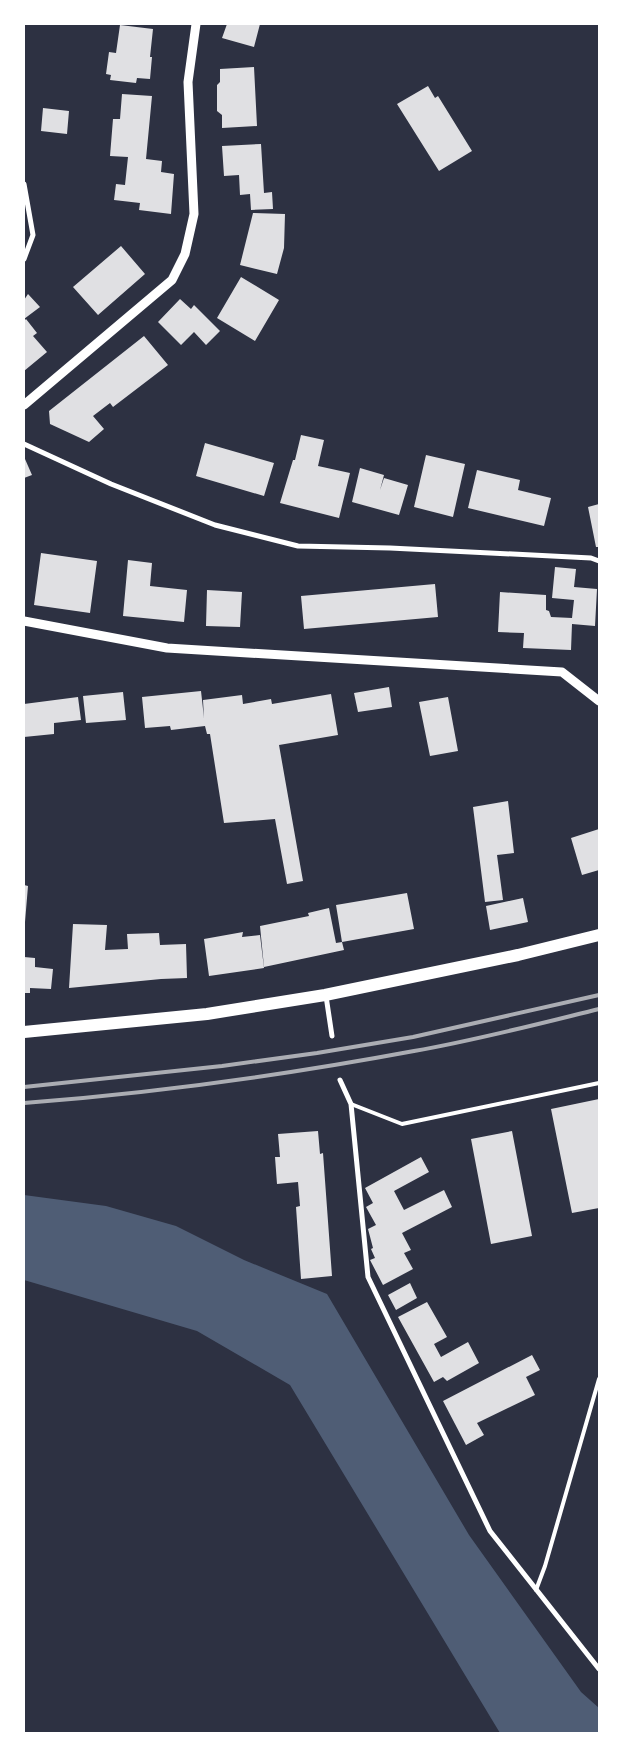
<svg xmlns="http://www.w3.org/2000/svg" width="623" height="1757" font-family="'Titillium Web',sans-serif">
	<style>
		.water { fill: #4f5d75 }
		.building { fill: #e0e0e3 }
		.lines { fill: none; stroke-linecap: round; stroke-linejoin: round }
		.service { stroke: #fff; stroke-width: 4 }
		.minor { stroke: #fff; stroke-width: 5 }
		.tertiary { stroke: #fff; stroke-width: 9 }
		.primary { stroke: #fff; stroke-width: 12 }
		.rail { stroke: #abadb3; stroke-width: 4 }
	</style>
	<rect width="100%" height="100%" fill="#2d3142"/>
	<path class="water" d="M 24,1195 L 106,1206 L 176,1226 L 244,1260 L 327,1294 L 469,1535 L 581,1692 L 599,1708 L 599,1733 L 500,1733 L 290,1385 L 197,1331 L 24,1280 Z"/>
	<path class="building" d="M 227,24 L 260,24 L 254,47 L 222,38 Z
		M 120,25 L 153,29 L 150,57 L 152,57 L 150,79 L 137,78 L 136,83 L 110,80 L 111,75 L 106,74 L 109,52 L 116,53 Z
		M 254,67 L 257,126 L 222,128 L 222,115 L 217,111 L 217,85 L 220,82 L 220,69 Z
		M 428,86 L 435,98 L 438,96 L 472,151 L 439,171 L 397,104 Z
		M 122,94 L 152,96 L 146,159 L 162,161 L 161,172 L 174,174 L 171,214 L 139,210 L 140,203 L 114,200 L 116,184 L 125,185 L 128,157 L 110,156 L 113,119 L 120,119 Z
		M 43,108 L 69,111 L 67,134 L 41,131 Z
		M 261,144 L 264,193 L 272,192 L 273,209 L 251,210 L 250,194 L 240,195 L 239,175 L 224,176 L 222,146 Z
		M 253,213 L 285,214 L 284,248 L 277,274 L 240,265 Z
		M 121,246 L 145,274 L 98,315 L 73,287 Z
		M 241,277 L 279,300 L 255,341 L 217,318 Z
		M 28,294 L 40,307 L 24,319 L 24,300 Z
		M 180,299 L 191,309 L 194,305 L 220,331 L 206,345 L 194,332 L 181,345 L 158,322 Z
		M 26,319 L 37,333 L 33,336 L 47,352 L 24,371 L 24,321 Z
		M 144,336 L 168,365 L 113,407 L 110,403 L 93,416 L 104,429 L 89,442 L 50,424 L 49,411 Z
		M 301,435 L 324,440 L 318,466 L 350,473 L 339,518 L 280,503 L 293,460 L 295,460 Z
		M 205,443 L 274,463 L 264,496 L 196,476 Z
		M 426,455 L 465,464 L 453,517 L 414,507 Z
		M 24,459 L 25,459 L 32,475 L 24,478 Z
		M 360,468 L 384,475 L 380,490 L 384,478 L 408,485 L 399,515 L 352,502 Z
		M 477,470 L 520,480 L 518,490 L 551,498 L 544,526 L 468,508 Z
		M 599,504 L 599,547 L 596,547 L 588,507 Z
		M 41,553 L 97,561 L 90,613 L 34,605 Z
		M 128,560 L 152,563 L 150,586 L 187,590 L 184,622 L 123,616 Z
		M 555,567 L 576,569 L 574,587 L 597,589 L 595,626 L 572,624 L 571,650 L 523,648 L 524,633 L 498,632 L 500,592 L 546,595 L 546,610 L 549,611 L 551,617 L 572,618 L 574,600 L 552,598 Z
		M 435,584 L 438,617 L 304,629 L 301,596 Z
		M 207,590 L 242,592 L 240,627 L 206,626 Z
		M 389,687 L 392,707 L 358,712 L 354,693 Z
		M 201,691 L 204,718 L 203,700 L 242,695 L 243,704 L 271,699 L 272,704 L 331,694 L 338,735 L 279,745 L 303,881 L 287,884 L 275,819 L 224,823 L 210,734 L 207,734 L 205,726 L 171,730 L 170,726 L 145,728 L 142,697 Z
		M 123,692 L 126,720 L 86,723 L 83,696 Z
		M 78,697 L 81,720 L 54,723 L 54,734 L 24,737 L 24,704 Z
		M 448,697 L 458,751 L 430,756 L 419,702 Z
		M 508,801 L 514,853 L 497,855 L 503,900 L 485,902 L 473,807 Z
		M 599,829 L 599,870 L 582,875 L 571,838 Z
		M 24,885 L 28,886 L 25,922 L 24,922 Z
		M 407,893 L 414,929 L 342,942 L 336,905 Z
		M 523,898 L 528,922 L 490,930 L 486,906 Z
		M 329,908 L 336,943 L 342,942 L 344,950 L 264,967 L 260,926 L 309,916 L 308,913 Z
		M 73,924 L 107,925 L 105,950 L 128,949 L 127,934 L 159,933 L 160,945 L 186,944 L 187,978 L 161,979 L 69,988 Z
		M 243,932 L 242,937 L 260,935 L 264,968 L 209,976 L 204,939 Z
		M 24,957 L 35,958 L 35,967 L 53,969 L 51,989 L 30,988 L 30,993 L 24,993 Z
		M 599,1099 L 599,1208 L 572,1213 L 551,1109 Z
		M 318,1131 L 320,1154 L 323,1153 L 332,1276 L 301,1279 L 296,1207 L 300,1206 L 298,1182 L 277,1184 L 275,1157 L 280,1157 L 278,1134 Z
		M 512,1131 L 532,1236 L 491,1244 L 471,1139 Z
		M 421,1157 L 429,1172 L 394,1191 L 404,1210 L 398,1213 L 444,1190 L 452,1207 L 402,1233 L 411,1250 L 404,1253 L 413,1269 L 383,1285 L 370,1260 L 375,1258 L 371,1249 L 373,1248 L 368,1229 L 376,1225 L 366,1207 L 373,1203 L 365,1188 Z
		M 410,1283 L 417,1298 L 396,1310 L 388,1295 Z
		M 427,1302 L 447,1337 L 434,1344 L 441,1357 L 468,1342 L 479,1363 L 447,1381 L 443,1377 L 434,1382 L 398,1317 Z
		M 532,1355 L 540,1370 L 526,1377 L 535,1395 L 477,1423 L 484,1435 L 466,1445 L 443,1401 Z"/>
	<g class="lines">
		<path class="service" d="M 351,1104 L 402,1124 L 599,1083
			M 536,1590 L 545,1566 L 599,1379"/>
		<path class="minor" d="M 24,184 L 33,235 L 24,259
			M 24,444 L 111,484 L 215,525 L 298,546 L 390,548 L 591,558 L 599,561
			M 326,996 L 332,1036
			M 340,1080 L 351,1104 L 368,1277 L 490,1531 L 599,1669"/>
		<path class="tertiary" d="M 24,405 L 172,280 L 185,254 L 194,214 L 188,82 L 196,24
			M 24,621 L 167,648 L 562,672 L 599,701"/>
		<path class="primary" d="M 24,1032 L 207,1014 L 325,995 L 518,955 L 599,935"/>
		<path class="rail" d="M 24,1087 L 222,1066 L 317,1053 L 413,1037 L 599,995
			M 24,1103 C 155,1093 285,1075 414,1051 C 477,1040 538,1024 599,1009"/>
	</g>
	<rect width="623" height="1757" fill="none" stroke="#ffffff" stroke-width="50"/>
</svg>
